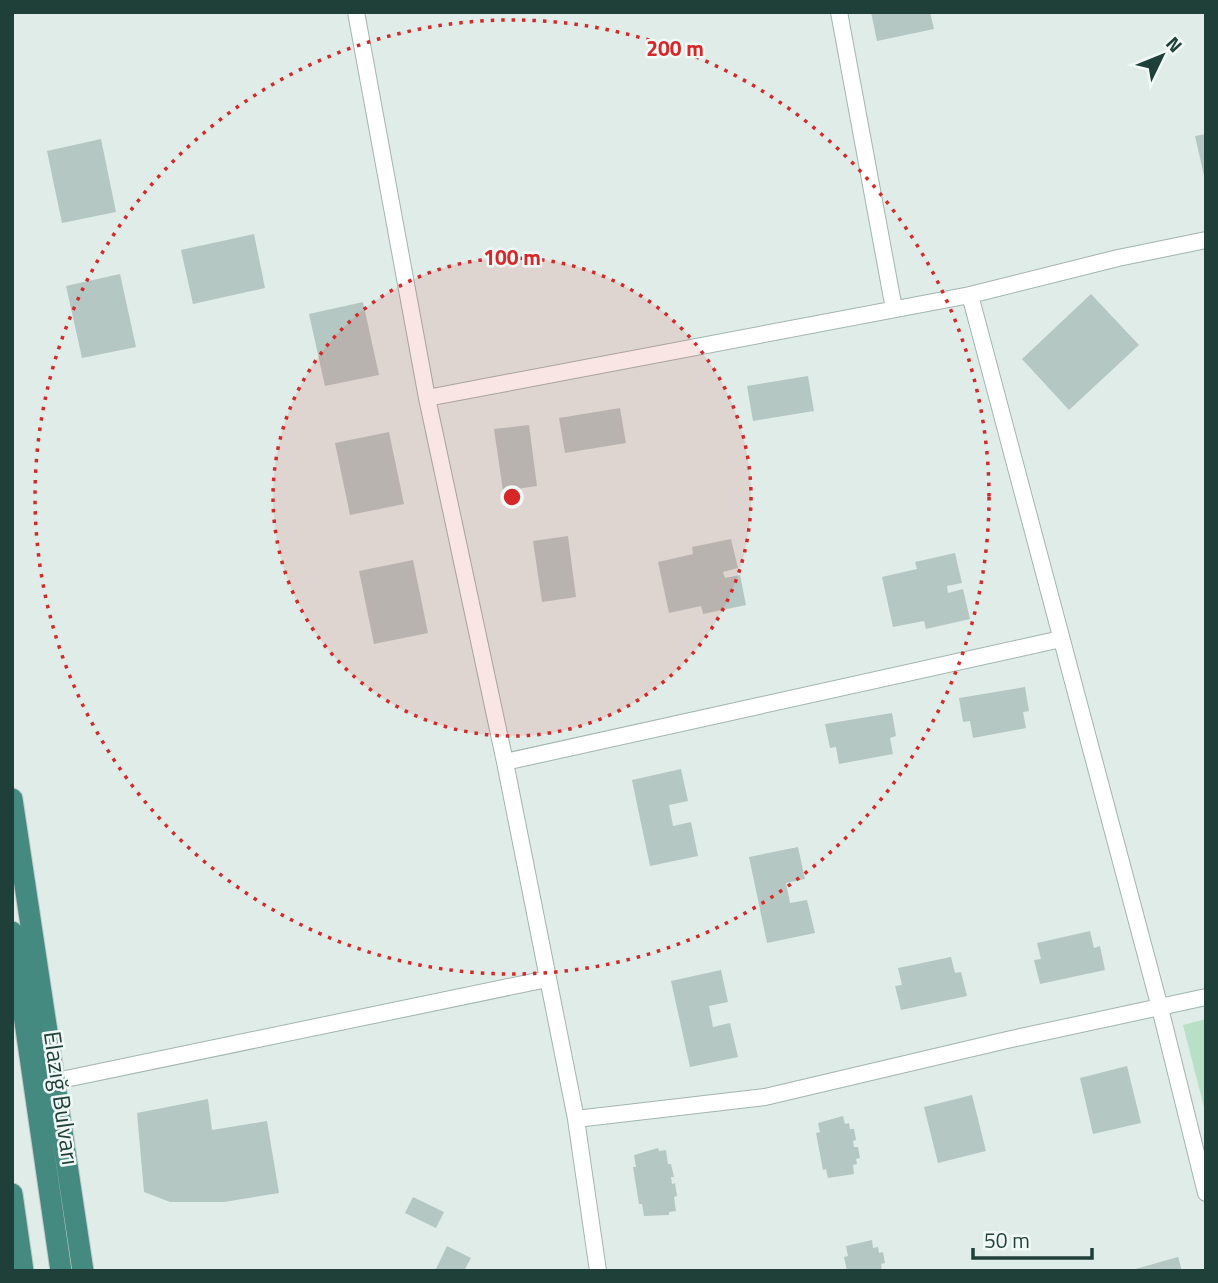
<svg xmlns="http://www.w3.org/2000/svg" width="1218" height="1283" font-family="'Titillium Web',sans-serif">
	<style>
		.green { fill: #b7e0c6 }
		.building { fill: #b5c7c2 }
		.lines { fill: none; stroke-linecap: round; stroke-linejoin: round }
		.minor-casing { stroke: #a2b5b0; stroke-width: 18 }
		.trunk-casing { stroke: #c0c9c8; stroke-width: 23 }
		.minor { stroke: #fff; stroke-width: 16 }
		.trunk { stroke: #448a80; stroke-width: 21 }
		.ring { fill: none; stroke: #d62828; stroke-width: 3.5; stroke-dasharray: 3.5 7 }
		.labels { text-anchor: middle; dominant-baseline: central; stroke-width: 5; stroke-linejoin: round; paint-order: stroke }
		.street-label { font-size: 24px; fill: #1f3f39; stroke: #f1f9f6 }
		.centre { fill: #d62828; stroke: #f1f9f6; stroke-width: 3.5 }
		.ring-label { font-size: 21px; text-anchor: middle; font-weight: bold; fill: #d62828; stroke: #f1f9f6; stroke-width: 5; stroke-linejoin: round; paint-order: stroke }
	</style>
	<rect width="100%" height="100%" fill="#e0ece8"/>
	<path class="green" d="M 1206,1019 L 1206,1115 L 1183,1025 Z"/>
	<path class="building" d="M 871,12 L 930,12 L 934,29 L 877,41 Z
		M 1206,134 L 1206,180 L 1205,180 L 1195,136 Z
		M 101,139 L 116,212 L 62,223 L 47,151 Z
		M 254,234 L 265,288 L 193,304 L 181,250 Z
		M 120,274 L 136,347 L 82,358 L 66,286 Z
		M 1091,294 L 1139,345 L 1069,410 L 1022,359 Z
		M 363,302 L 379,375 L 325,386 L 309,314 Z
		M 808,376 L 814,411 L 753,421 L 747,386 Z
		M 620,408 L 626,443 L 565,453 L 559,418 Z
		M 529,425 L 537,486 L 503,491 L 494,429 Z
		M 389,432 L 404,504 L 350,515 L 335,443 Z
		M 568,536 L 576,597 L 542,602 L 533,541 Z
		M 731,539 L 738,568 L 723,572 L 725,578 L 740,575 L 746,605 L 703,614 L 701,606 L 669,613 L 658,562 L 693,554 L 692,547 Z
		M 955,553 L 962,583 L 947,586 L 948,593 L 963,589 L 970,619 L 926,629 L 924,621 L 893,627 L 882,577 L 917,569 L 915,562 Z
		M 413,560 L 428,633 L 374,644 L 359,571 Z
		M 1025,687 L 1029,711 L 1023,712 L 1026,728 L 973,738 L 970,721 L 963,722 L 959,698 Z
		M 892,713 L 896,736 L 890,738 L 893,754 L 839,764 L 836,747 L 830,748 L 825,724 Z
		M 681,769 L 688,801 L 669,805 L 673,826 L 691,822 L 698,856 L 650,866 L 632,780 Z
		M 798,847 L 805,879 L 786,883 L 790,903 L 807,900 L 815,933 L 767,943 L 749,857 Z
		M 1090,931 L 1094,948 L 1100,946 L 1105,970 L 1040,984 L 1034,960 L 1041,959 L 1037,943 Z
		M 951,957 L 955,973 L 961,972 L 967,996 L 901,1010 L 895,986 L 902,985 L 898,968 Z
		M 721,970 L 728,1002 L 709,1006 L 713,1027 L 730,1023 L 738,1057 L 690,1067 L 671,981 Z
		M 1127,1066 L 1141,1123 L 1093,1134 L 1080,1078 Z
		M 972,1095 L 986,1151 L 938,1163 L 924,1107 Z
		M 208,1099 L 212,1130 L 267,1121 L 279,1193 L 224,1202 L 170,1202 L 144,1192 L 137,1113 Z
		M 843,1116 L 845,1124 L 849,1123 L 850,1129 L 854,1129 L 856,1140 L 853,1141 L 854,1147 L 858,1147 L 860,1158 L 856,1159 L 857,1164 L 853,1165 L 854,1174 L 828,1178 L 826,1169 L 823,1170 L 816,1133 L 820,1132 L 818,1123 Z
		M 658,1148 L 659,1151 L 666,1150 L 668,1164 L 671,1164 L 674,1177 L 671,1177 L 672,1184 L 675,1183 L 677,1196 L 674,1197 L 676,1211 L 669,1212 L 669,1215 L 644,1216 L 642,1204 L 639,1204 L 633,1167 L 636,1167 L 634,1155 Z
		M 413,1197 L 444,1212 L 436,1228 L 405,1213 Z
		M 872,1240 L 873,1248 L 878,1247 L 879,1253 L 883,1252 L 885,1263 L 881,1264 L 882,1271 L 847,1271 L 844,1257 L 848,1256 L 846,1246 Z
		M 447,1246 L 471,1258 L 464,1271 L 435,1271 Z
		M 1178,1257 L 1182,1271 L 1133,1271 L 1132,1270 Z"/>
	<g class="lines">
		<g class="minor-casing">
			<path id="minor" d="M 356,12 L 427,398 L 505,762 L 576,1119 L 598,1271
				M 839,12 L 894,309
				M 970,295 L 1160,1008 L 1206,1193
				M 427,398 L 970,295 L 1118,258 L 1206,240
				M 505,762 L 1061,639
				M 56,1081 L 547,979
				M 576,1119 L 765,1097 L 1007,1040 L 1206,997"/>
		</g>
		<g class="trunk-casing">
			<path id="trunk" d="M 12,799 L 83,1271
				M 12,932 L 61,1271
				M 12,1194 L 23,1271"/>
		</g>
		<use href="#minor" class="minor"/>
		<use href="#trunk" class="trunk"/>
	</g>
	<circle cx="512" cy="497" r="239" fill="#d62828" fill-opacity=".12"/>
	<g class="ring">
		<circle cx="512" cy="497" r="239"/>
		<circle cx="512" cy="497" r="477"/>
	</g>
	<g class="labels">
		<g class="street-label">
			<text transform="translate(62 1098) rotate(82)">Elazığ Bulvarı</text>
		</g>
	</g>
	<circle cx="512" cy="497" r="10" class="centre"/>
	<g class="ring-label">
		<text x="675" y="56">200 m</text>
		<text x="512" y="265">100 m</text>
	</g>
	<rect width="1218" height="1283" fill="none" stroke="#1f3f39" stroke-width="28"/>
	<g transform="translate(1162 56) rotate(47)" stroke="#f1f9f6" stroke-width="5" paint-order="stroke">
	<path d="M0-5L12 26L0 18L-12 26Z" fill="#1f3f39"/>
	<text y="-10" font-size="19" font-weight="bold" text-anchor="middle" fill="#1f3f39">N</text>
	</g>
	<path d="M973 1248v10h119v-10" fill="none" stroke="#1f3f39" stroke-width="3.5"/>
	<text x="984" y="1248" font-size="21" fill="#1f3f39" stroke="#f1f9f6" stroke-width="5" paint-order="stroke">50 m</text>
</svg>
